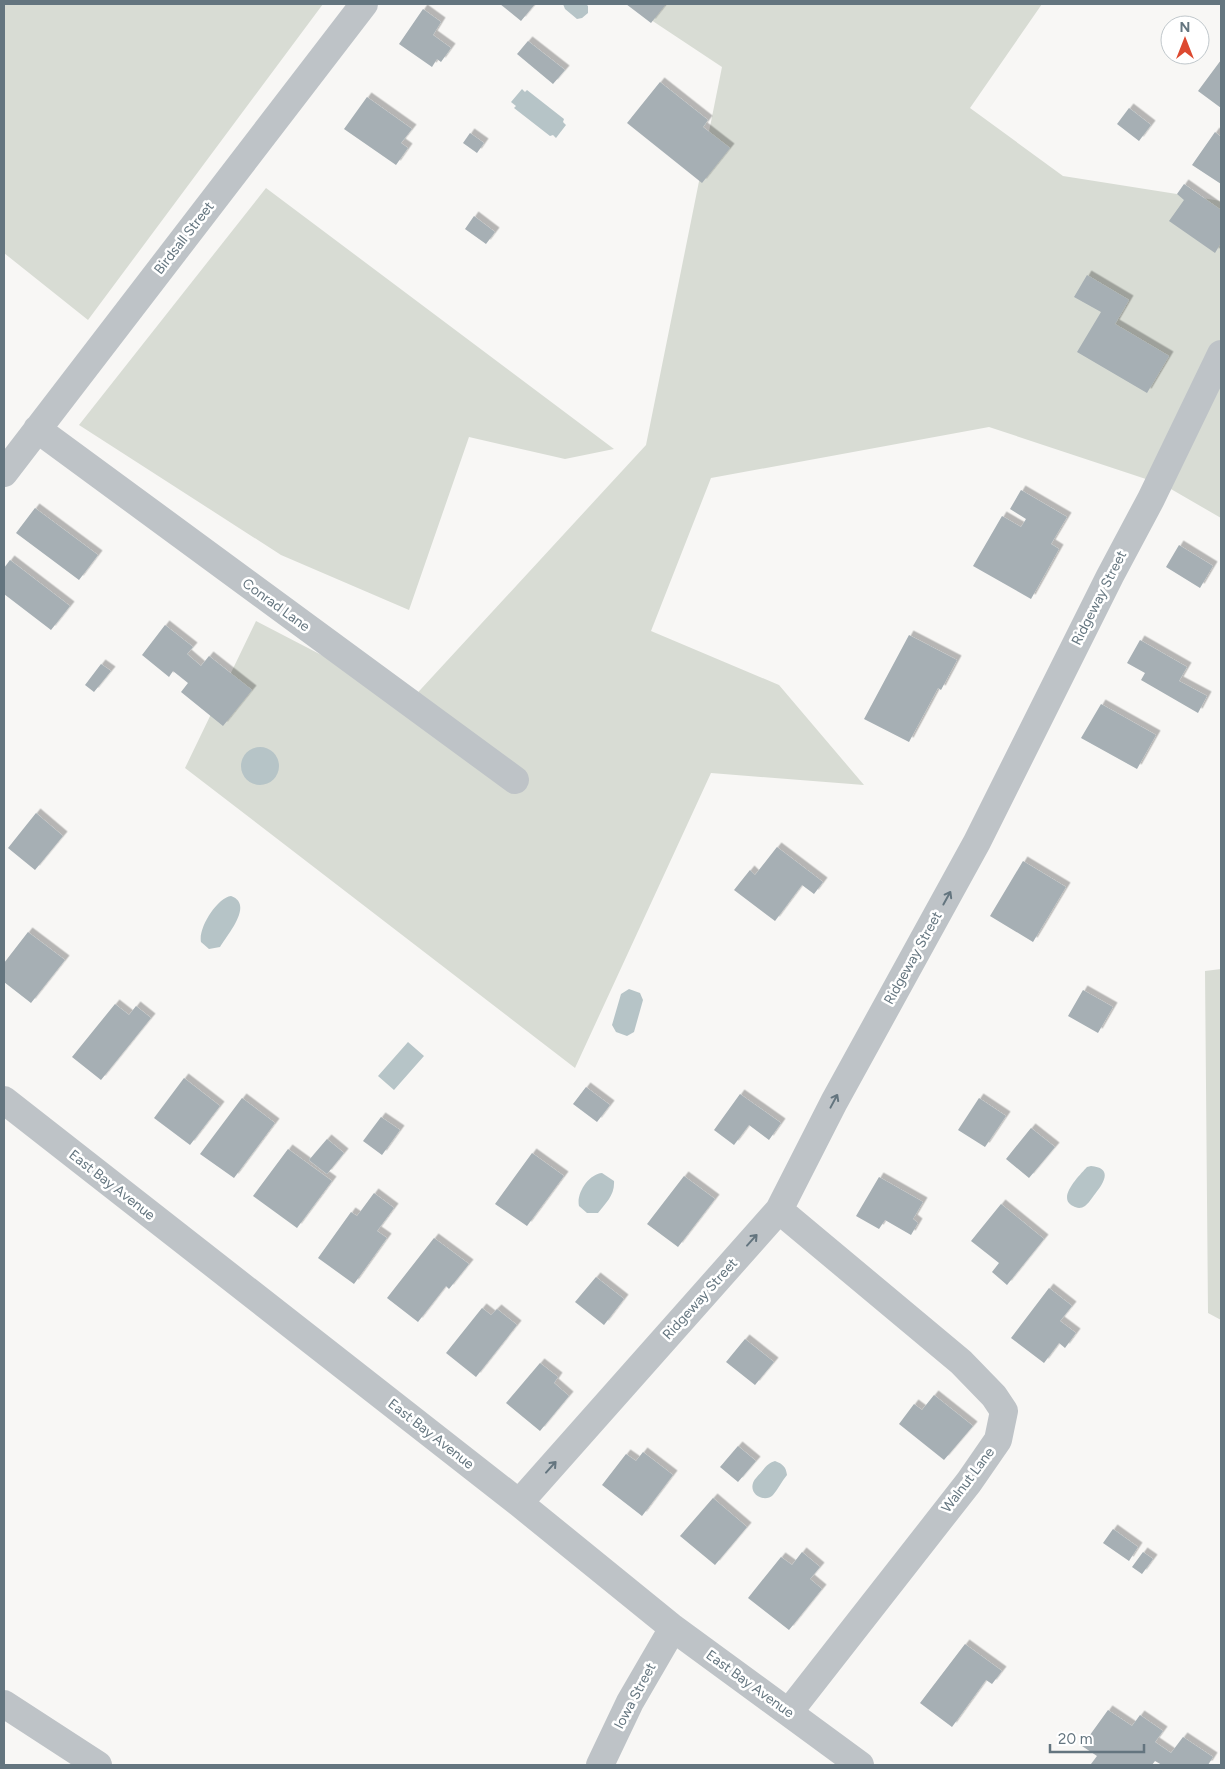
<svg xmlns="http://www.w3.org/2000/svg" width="1225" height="1769" font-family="Figtree,sans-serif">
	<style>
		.green { fill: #d8dcd4 }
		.water { fill: #b6c4c7 }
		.building { fill: #a6afb4; filter: url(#shadow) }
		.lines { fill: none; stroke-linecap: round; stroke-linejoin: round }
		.minor { stroke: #bec3c7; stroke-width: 28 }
		.oneway { stroke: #64757f }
		.labels { text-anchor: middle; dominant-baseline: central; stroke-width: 5; stroke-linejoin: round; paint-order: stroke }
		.street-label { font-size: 14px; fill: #64757f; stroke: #fff }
	</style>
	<defs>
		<filter id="shadow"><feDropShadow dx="4.5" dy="-4.5" stdDeviation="0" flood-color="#0004"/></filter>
	</defs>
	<rect width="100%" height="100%" fill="#f8f7f5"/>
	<path class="green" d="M 4,4 L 323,4 L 88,320 L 4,253 Z
		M 627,4 L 1042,4 L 970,108 L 1063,176 L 1221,201 L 1221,518 L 1164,485 L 989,427 L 711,478 L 651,631 L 779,685 L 864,785 L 711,773 L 575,1068 L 185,768 L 256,621 L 410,701 L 646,445 L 722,67 Z
		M 266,188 L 614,449 L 565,459 L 469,437 L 409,610 L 281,555 L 79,425 Z
		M 1221,969 L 1221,1320 L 1208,1313 L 1205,971 Z"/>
	<path class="water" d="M 563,4 L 586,4 L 588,6 L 588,13 L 582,18 L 577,19 L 565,9 Z
		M 522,89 L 525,92 L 527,90 L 564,119 L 563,122 L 566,125 L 556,138 L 553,135 L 550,136 L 514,108 L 516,106 L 511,102 Z
		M241 766a19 19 0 1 1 38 0a19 19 0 1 1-38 0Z
		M 231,896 C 254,904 228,934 220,947 L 209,949 L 201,942 C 198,928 217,898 231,896 Z
		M 629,989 L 640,993 L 643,1000 L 634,1032 L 627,1036 L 616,1032 L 612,1025 L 621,994 Z
		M 408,1042 L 424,1056 L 394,1090 L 378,1076 Z
		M 1091,1166 C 1114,1168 1103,1184 1095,1194 C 1092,1198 1088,1204 1085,1206 C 1081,1209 1076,1208 1073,1206 C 1056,1198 1080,1175 1087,1167 Z
		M 602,1173 L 614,1181 C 615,1195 606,1203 598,1213 L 587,1213 L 579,1206 C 576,1193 589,1174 602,1173 Z
		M 775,1461 C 783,1464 786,1467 787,1475 C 782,1481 778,1489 773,1495 C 765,1503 749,1495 753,1483 C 754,1479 760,1474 763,1470 C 767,1465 769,1463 775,1461 Z"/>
	<path class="building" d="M 500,4 L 535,4 L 521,21 Z
		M 626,4 L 666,4 L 651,23 Z
		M 423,9 L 441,22 L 433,35 L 451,48 L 441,62 L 437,59 L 432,67 L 399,44 Z
		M 528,41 L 565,70 L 553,84 L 517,54 Z
		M 1221,60 L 1221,108 L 1198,91 Z
		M 660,82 L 708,120 L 703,127 L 730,148 L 702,183 L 627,123 Z
		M 367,97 L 412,129 L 401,143 L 408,148 L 396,165 L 344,129 Z
		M 1129,108 L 1151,125 L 1139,141 L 1117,124 Z
		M 1215,132 L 1221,137 L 1221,184 L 1192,165 Z
		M 470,133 L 484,143 L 477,153 L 463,143 Z
		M 1184,184 L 1221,210 L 1221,243 L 1215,253 L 1169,221 L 1184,200 L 1177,194 Z
		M 474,216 L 495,232 L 486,244 L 465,229 Z
		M 1087,275 L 1129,300 L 1115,324 L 1169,356 L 1147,393 L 1077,352 L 1101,312 L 1074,297 Z
		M 1021,490 L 1067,517 L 1051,544 L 1059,549 L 1031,599 L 973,566 L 1002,516 L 1021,527 L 1026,519 L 1010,509 Z
		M 35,508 L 98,555 L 79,580 L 16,533 Z
		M 1179,545 L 1213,566 L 1200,588 L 1166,567 Z
		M 10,560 L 70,606 L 51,630 L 4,594 L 4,568 Z
		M 165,625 L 193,647 L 187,654 L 201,666 L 209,656 L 252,690 L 223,726 L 181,692 L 188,683 L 173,671 L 169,677 L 142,655 Z
		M 909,635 L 957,660 L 941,690 L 938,688 L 909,742 L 864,719 Z
		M 1140,640 L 1187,667 L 1179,681 L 1207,696 L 1198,713 L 1141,680 L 1145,673 L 1127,663 Z
		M 101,664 L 111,671 L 94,692 L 85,685 Z
		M 1101,704 L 1156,735 L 1137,769 L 1081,738 Z
		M 36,813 L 63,836 L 35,870 L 8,848 Z
		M 777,847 L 823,882 L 814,894 L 802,885 L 775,921 L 734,890 L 750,870 L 755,875 Z
		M 1023,861 L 1066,887 L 1033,942 L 990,916 Z
		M 28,932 L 65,960 L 31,1003 L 4,982 L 4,963 Z
		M 1083,990 L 1113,1007 L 1098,1033 L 1068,1016 Z
		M 115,1004 L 129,1015 L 136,1006 L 151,1018 L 101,1080 L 72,1057 Z
		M 184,1078 L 220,1106 L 190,1145 L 154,1118 Z
		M 586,1087 L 610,1105 L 597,1122 L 573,1104 Z
		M 740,1094 L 781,1123 L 769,1140 L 749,1125 L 734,1145 L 714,1130 Z
		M 242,1098 L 275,1123 L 234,1178 L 200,1154 Z
		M 979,1098 L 1006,1116 L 985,1147 L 958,1130 Z
		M 381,1117 L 400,1130 L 382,1155 L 363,1141 Z
		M 1031,1128 L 1055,1147 L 1029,1178 L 1006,1159 Z
		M 327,1139 L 344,1153 L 327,1174 L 309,1160 Z
		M 288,1149 L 332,1181 L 297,1228 L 253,1196 Z
		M 532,1153 L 564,1176 L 527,1226 L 495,1204 Z
		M 684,1176 L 715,1199 L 678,1247 L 647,1224 Z
		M 879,1177 L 923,1202 L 913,1219 L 918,1223 L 911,1235 L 885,1220 L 879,1229 L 856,1216 Z
		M 374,1193 L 394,1208 L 377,1231 L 387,1238 L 354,1284 L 318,1258 L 351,1212 L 357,1216 Z
		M 1001,1204 L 1044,1239 L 1007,1285 L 992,1272 L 999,1263 L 971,1241 Z
		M 434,1238 L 469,1264 L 449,1289 L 446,1286 L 418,1322 L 387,1298 Z
		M 596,1277 L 624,1299 L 604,1325 L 575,1302 Z
		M 1049,1288 L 1072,1306 L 1060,1321 L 1076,1333 L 1065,1348 L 1059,1343 L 1044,1363 L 1011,1338 Z
		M 482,1308 L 491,1315 L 497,1309 L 517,1325 L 476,1377 L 446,1353 Z
		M 745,1339 L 774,1362 L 755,1385 L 726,1362 Z
		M 540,1363 L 558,1377 L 554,1383 L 569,1396 L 540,1431 L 506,1403 Z
		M 934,1395 L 973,1426 L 944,1460 L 899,1424 L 914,1404 L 922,1410 Z
		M 738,1446 L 756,1461 L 738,1482 L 720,1467 Z
		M 643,1452 L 673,1475 L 642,1516 L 602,1485 L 626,1454 L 636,1461 Z
		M 713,1498 L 747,1527 L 715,1565 L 680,1536 Z
		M 1113,1529 L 1138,1547 L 1129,1561 L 1103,1543 Z
		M 802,1552 L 820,1567 L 810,1579 L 822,1589 L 789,1630 L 748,1598 L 781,1557 L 792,1565 Z
		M 1143,1552 L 1153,1559 L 1142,1574 L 1132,1567 Z
		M 965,1644 L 1002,1671 L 992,1684 L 986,1680 L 952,1727 L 920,1703 Z
		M 1108,1710 L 1132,1726 L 1140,1715 L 1163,1731 L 1155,1742 L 1171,1753 L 1183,1737 L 1213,1757 L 1208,1765 L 1162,1765 L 1155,1761 L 1152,1765 L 1093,1765 L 1091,1764 L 1097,1756 L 1082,1746 Z"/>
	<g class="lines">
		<path class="minor" d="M 37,429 L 515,780
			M 4,473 L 364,4
			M 4,1100 L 519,1503 L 673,1628 L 860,1765
			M 779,1210 L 961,1362 L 994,1396 L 1004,1411 L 998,1440 L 969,1482 L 789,1712
			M 519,1503 L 779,1210 L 834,1102 L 977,842 L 1110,576 L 1151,499 L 1221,354
			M 4,1704 L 98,1765
			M 600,1765 L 630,1702 L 673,1628"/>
	</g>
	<defs><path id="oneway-shaft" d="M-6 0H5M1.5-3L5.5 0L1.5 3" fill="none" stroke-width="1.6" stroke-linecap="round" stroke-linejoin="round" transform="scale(1.25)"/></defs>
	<g class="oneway">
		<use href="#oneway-shaft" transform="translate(947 898) rotate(-61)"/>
		<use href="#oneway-shaft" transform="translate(834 1101) rotate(-62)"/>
		<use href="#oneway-shaft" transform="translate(752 1240) rotate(-48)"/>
		<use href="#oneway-shaft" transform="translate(551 1467) rotate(-48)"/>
	</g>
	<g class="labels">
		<g class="street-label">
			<text transform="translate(184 238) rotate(-52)">Birdsall Street</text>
			<text transform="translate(1099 598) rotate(-63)">Ridgeway Street</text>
			<text transform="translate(276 605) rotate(36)">Conrad Lane</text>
			<text transform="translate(913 958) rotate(-61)">Ridgeway Street</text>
			<text transform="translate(112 1185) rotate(38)">East Bay Avenue</text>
			<text transform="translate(700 1299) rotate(-48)">Ridgeway Street</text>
			<text transform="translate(431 1434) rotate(38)">East Bay Avenue</text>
			<text transform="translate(968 1480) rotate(-53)">Walnut Lane</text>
			<text transform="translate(750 1684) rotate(36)">East Bay Avenue</text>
			<text transform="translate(635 1696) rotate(-62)">Iowa Street</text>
		</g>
	</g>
	<rect width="1225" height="1769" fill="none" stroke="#64757f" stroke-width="10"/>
	<g transform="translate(1185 40)"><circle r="24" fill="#ffffff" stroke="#c1c8cc"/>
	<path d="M0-4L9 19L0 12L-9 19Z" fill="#dd4930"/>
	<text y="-8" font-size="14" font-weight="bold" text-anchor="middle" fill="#64757f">N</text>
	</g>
	<path d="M1050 1744v8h94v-8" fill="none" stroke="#64757f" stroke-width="2.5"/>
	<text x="1058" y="1744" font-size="15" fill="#64757f" stroke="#ffffff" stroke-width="4" paint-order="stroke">20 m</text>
</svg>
